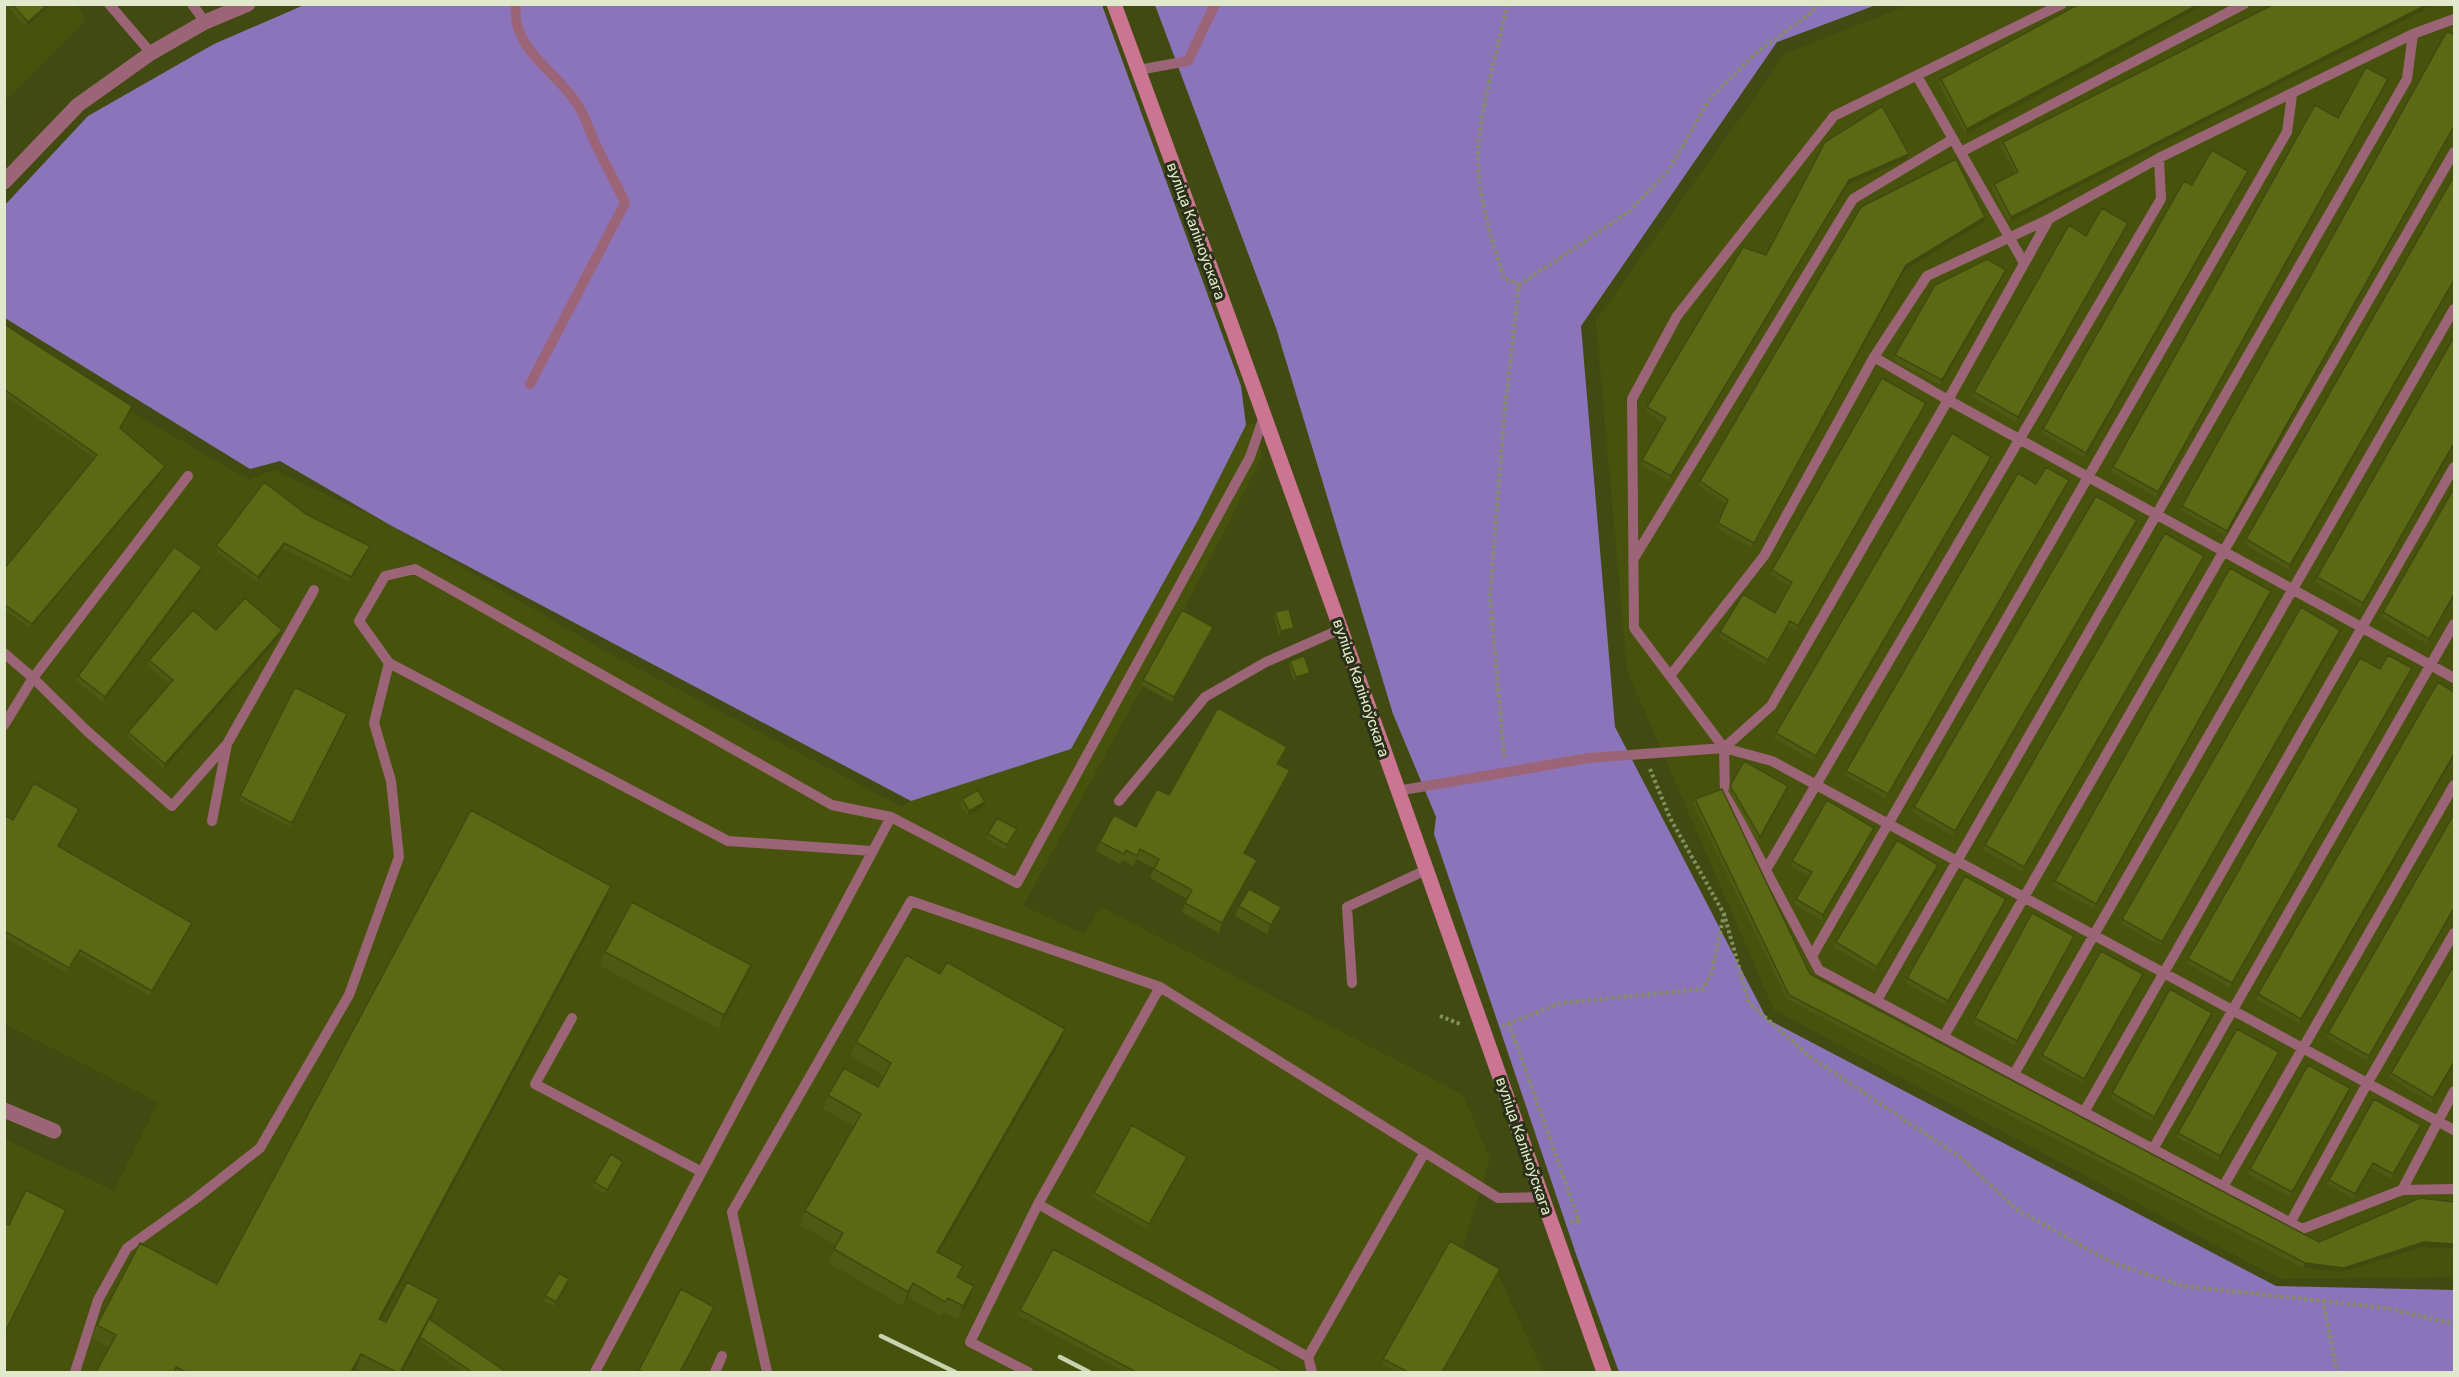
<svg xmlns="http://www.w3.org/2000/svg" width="2459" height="1377" font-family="Rubik,sans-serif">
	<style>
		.built { fill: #47530d }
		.forest { fill: #8c74ba }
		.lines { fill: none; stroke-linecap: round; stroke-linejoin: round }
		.path { stroke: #868f62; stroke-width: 4; stroke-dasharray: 3 3; stroke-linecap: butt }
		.lane { stroke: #9c6577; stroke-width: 10 }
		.street { stroke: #9c6577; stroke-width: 15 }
		.secondary { stroke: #cb7592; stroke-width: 15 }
		.rail { stroke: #cad2b0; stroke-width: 4.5 }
		.wall { fill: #4e5a12 }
		.shaded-wall { fill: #404a0f }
		.building { fill: #5b6915; stroke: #404a0f; stroke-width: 1.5 }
		.labels { text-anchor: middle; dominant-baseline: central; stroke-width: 6; stroke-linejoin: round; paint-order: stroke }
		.street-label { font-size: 15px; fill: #e1e8cb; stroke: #2a2f17 }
	</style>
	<rect width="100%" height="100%" fill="#414b11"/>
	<path class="built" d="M 5,5 L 76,5 L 86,20 L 5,101 Z
		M 1909,5 L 2454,5 L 2454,1277 L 2280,1279 L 1774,1010 L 1627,670 L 1596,321 L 1786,53 Z
		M 5,330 L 130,411 L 249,480 L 274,470 L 387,523 L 605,651 L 902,807 L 911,801 L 1071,749 L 1197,522 L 1246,425 L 1255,423 L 1262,457 L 1181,615 L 1023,906 L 1084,934 L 1101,907 L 1463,1095 L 1490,1159 L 1461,1253 L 1498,1274 L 1543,1372 L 5,1372 L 4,1139 L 114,1191 L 158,1102 L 5,1024 Z"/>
	<path class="forest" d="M 304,5 L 1102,5 L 1241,386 L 1246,425 L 1197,522 L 1071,749 L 911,801 L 390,525 L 280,461 L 250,469 L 5,318 L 4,206 L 88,116 L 214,44 Z
		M 1155,5 L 1876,5 L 1777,42 L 1581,326 L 1615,727 L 1767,1019 L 2276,1286 L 2454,1290 L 2454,1372 L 1619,1372 L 1577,1257 L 1434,834 L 1436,817 L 1393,714 L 1276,328 Z"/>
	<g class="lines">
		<path class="path" d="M 1507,4 C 1498,49 1484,94 1479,139 C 1474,186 1490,235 1504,278 L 1519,285
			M 1504,757 L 1490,596 L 1504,417 L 1519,285 L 1630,211 L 1669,170 L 1709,100 L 1755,54 L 1812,12 L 1818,4
			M 1650,769 L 1670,818 L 1724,914 L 1749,1003 L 1809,1056 L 1960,1157 L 2016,1209 L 2113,1263 L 2183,1286 L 2323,1301 L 2337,1372
			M 1440,1016 L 1460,1024
			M 1509,1023 L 1579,1221 L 1570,1222
			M 1502,1026 L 1561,1003 L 1703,989 L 1712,972 L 1724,914
			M 2323,1301 L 2386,1308 L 2454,1324"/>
		<path class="lane" d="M 109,4 L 151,53
			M 192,4 L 205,22
			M 516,4 C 510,50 559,72 579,107 C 586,118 590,133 596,145 C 605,164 616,183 625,203 L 530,384
			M 2062,4 L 1834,116 L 1677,316 L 1632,399 L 1634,628 L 1724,748 L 1725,793 L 1819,970 L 2302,1229 L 2402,1190 L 2454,1189
			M 1138,70 L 1188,61 L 1215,4
			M 1917,76 L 2024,263
			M 1961,152 L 2244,4
			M 1874,357 L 1948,400 L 2454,678
			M 188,476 L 33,678 L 87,731 L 172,806 L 227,744
			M 1633,560 L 1853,199 L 1953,139
			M 4,653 L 33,678 L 4,725
			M 389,663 L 728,841 L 872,851
			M 1670,676 L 1764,556 L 1874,357 L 1927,276 L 2049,219
			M 1724,748 L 1771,706 L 1948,400 L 2049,219 L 2159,158 L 2413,34 L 2454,19
			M 1397,791 L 1589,758 L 1724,748 L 1772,761 L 2454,1130
			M 1119,801 L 1205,697 L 1266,662 L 1341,629
			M 212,821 L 227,744 L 314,590
			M 1767,868 L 2161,199 L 2159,158
			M 1812,956 L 2287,132 L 2292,95
			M 1352,983 L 1347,907 L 1426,870
			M 1877,1000 L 2407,79 L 2413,34
			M 572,1018 L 535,1084 L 700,1171
			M 1944,1036 L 2454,152
			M 2014,1074 L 2454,309
			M 2084,1112 L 2454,467
			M 2153,1149 L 2454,624
			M 2223,1187 L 2454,785
			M 2402,1190 L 2454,1091
			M 1038,1204 L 1308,1357 L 1312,1372
			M 2290,1223 L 2368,1082 L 2454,933
			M 1308,1357 L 1425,1152
			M 75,1372 L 98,1300 L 127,1248 L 194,1200 L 260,1148 L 349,995 L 399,857 L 391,781 L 374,723 L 389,663 L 359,621 L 385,576 L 415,569 L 832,805 L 891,817 L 1017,883 L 1250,457 L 1264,416
			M 595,1372 L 891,817
			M 715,1372 L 722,1356
			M 767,1372 L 732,1212 L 911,901 L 1160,987 L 1498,1198 L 1544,1197
			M 1028,1372 L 970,1342 L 1038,1204 L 1160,987"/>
		<path class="street" d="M 4,182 L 78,105 L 151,53 L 205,22 L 248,4
			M 4,1110 L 54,1131"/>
		<path class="secondary" d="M 1114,4 C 1282,459 1443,916 1604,1372"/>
		<path class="rail" d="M 881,1336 L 955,1372
			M 1060,1357 L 1089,1372"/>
	</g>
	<path class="wall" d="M 6,4 L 51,4 L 26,27 Z
		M 2079,4 L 1966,134 L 1939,84 L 1941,79 Z
		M 2274,4 L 2436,4 L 2009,222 L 1992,189 L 1994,184 L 2015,173 L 2001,147 L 2003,142 Z
		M 2447,31 L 2226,536 L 2180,510 L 2182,506 Z
		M 2388,79 L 2386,84 L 2156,497 L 2111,472 L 2113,467 L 2338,118 Z
		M 1825,142 L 1907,159 L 1847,185 L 1669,481 L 1641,465 L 1663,423 L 1645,411 L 1647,407 L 1766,255 Z
		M 2248,171 L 2246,175 L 2085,458 L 2041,433 L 2043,429 L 2192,185 Z
		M 2454,176 L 2289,570 L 2244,544 L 2246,539 Z
		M 1861,207 L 1984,222 L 1905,270 L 1752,548 L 1716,528 L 1726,504 L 1699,486 L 1700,481 Z
		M 2128,223 L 2126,228 L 2016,422 L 1972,397 L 1974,392 L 2086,236 Z
		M 2006,270 L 2004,275 L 1941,385 L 1893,360 L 1895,355 Z
		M 4,324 L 130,411 L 120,428 L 165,466 L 163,471 L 30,628 L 4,610 L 4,569 L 94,458 L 4,395 Z
		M 1924,408 L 1797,630 L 1788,626 L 1766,665 L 1719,637 L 1720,632 L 1775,613 L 1790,586 L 1770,575 L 1772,570 Z
		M 2454,444 L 2361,608 L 2315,582 L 2317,577 Z
		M 1991,457 L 1990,461 L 1814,761 L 1774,738 L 1776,733 Z
		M 2069,480 L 2067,485 L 1886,799 L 1845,775 L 1846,771 L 2036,484 Z
		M 306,514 L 368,551 L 350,582 L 282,548 L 257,582 L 215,551 L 216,546 Z
		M 2137,520 L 2135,525 L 1953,836 L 1912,812 L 1914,807 Z
		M 2202,560 L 2022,872 L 1983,850 L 1985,845 Z
		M 200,572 L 103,702 L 76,681 L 78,676 Z
		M 2270,596 L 2094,909 L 2053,886 L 2055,881 Z
		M 2454,596 L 2427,644 L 2381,617 L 2383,612 Z
		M 1275,612 L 1294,628 L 1292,633 L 1279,636 L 1274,617 Z
		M 216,630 L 281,635 L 164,769 L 126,736 L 128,732 L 169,684 L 147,665 L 149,660 Z
		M 2340,630 L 2339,635 L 2160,946 L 2121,923 L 2122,919 Z
		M 1211,632 L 1172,702 L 1141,685 L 1143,680 Z
		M 1290,661 L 1310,673 L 1308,677 L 1294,682 L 1289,666 Z
		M 2380,669 L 2410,673 L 2230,988 L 2187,963 L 2188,959 Z
		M 2438,682 L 2300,1024 L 2256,999 L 2258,994 Z
		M 346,719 L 290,827 L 238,800 L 240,796 Z
		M 1287,747 L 1283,756 L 1279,764 L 1290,770 L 1287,780 L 1245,854 L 1254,870 L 1219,933 L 1182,912 L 1187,899 L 1150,878 L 1154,868 L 1137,859 L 1133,866 L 1123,860 L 1120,864 L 1096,851 L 1100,842 L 1136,827 L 1169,795 Z
		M 1730,786 L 1788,786 L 1758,842 L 1728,791 Z
		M 962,799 L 983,807 L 967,816 L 960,804 Z
		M 1695,799 L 1810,974 L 2319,1242 L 2454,1202 L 2454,1249 L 2422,1247 L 2342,1272 L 2303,1268 L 1787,999 L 1693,804 Z
		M 79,809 L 77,814 L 58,846 L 192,923 L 190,928 L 150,996 L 78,954 L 67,973 L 4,937 L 4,815 L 13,820 Z
		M 1017,829 L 1005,850 L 986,838 L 988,834 Z
		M 1872,833 L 1821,920 L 1794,904 L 1809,876 L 1790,866 L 1792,861 Z
		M 1937,870 L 1875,971 L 1834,947 L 1836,942 Z
		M 611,886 L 606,900 L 381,1320 L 386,1322 L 434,1313 L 430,1320 L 506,1372 L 463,1372 L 419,1341 L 402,1372 L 364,1372 L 356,1368 L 353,1372 L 96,1372 L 109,1348 L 92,1338 L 97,1325 L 217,1284 Z
		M 2004,904 L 1946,1006 L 1906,983 L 1907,978 Z
		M 1239,906 L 1278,917 L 1267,934 L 1235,916 Z
		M 2454,910 L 2367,1061 L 2326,1037 L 2328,1033 Z
		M 2074,936 L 2015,1046 L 1973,1023 L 1975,1018 Z
		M 605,952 L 751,965 L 746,978 L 719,1029 L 600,966 Z
		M 2141,979 L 2083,1083 L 2040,1060 L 2042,1055 Z
		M 2212,1013 L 2211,1018 L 2152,1122 L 2110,1098 L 2112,1093 Z
		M 856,1042 L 1060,1043 L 939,1253 L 959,1278 L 974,1286 L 969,1300 L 958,1320 L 943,1312 L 940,1316 L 908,1297 L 903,1306 L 829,1263 L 836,1245 L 800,1225 L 805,1211 L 854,1126 L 823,1109 L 828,1095 L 878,1087 L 884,1076 L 851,1056 Z
		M 2279,1052 L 2277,1057 L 2219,1161 L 2177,1137 L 2178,1133 Z
		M 2454,1064 L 2432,1103 L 2389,1077 L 2391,1073 Z
		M 2349,1093 L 2290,1197 L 2248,1174 L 2250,1169 Z
		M 2421,1125 L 2419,1129 L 2391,1179 L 2371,1168 L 2354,1199 L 2327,1184 L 2329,1180 Z
		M 1187,1157 L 1186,1161 L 1147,1229 L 1092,1197 L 1094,1193 Z
		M 623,1162 L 622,1167 L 605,1194 L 592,1187 L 594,1182 Z
		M 1500,1269 L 1498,1274 L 1443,1372 L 1397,1372 L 1382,1364 L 1383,1359 Z
		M 568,1284 L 554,1307 L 544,1301 L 545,1296 Z
		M 1020,1310 L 1285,1372 L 1125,1372 L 1018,1315 Z"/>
	<path class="shaded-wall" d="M 48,4 L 51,4 L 26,27 L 28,22 Z
		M 2199,4 L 2206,4 L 1966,134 L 1967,129 Z
		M 2428,4 L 2436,4 L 2009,222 L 2011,217 Z
		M 2388,79 L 2386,84 L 2156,497 L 2158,492 Z
		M 2454,126 L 2454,127 L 2226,536 L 2227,531 Z
		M 1909,154 L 1907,159 L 1847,185 L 1669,481 L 1671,476 L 1849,180 Z
		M 2248,171 L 2246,175 L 2085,458 L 2086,453 Z
		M 1985,217 L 1984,222 L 1905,270 L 1752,548 L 1906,265 Z
		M 2128,223 L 2126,228 L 2016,422 L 2018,417 Z
		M 2006,270 L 2004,275 L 1941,385 L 1942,380 Z
		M 2454,280 L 2454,281 L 2289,570 L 2290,565 Z
		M 1926,403 L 1924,408 L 1797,630 L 1798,626 Z
		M 2454,443 L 2454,444 L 2361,608 L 2363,603 Z
		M 1991,457 L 1990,461 L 1814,761 L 1816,756 Z
		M 165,466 L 163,471 L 30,628 L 32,624 Z
		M 2069,480 L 2067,485 L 1886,799 L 1888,794 Z
		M 2137,520 L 2135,525 L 1953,836 L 1955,831 Z
		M 284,543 L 282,548 L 257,582 L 258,577 Z
		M 370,546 L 368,551 L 350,582 L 351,577 Z
		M 2204,556 L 2202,560 L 2022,872 L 2024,867 Z
		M 202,567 L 200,572 L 103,702 L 105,697 Z
		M 2271,591 L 2270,596 L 2094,909 L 2096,904 Z
		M 2454,594 L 2454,596 L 2427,644 L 2429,639 Z
		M 1790,621 L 1788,626 L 1766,665 L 1768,660 Z
		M 1213,627 L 1211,632 L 1172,702 L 1174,697 Z
		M 1294,628 L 1292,633 L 1279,636 L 1281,631 Z
		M 282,630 L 281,635 L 164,769 L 165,764 Z
		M 2340,630 L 2339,635 L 2160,946 L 2162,942 Z
		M 2412,668 L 2410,673 L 2230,988 L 2232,983 Z
		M 1310,673 L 1308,677 L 1294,682 L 1296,677 Z
		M 347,714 L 346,719 L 290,827 L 292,823 Z
		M 1287,747 L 1283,756 L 1274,773 L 1277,764 Z
		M 2454,754 L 2454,756 L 2300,1024 L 2301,1019 Z
		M 1290,770 L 1287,780 L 1241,863 L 1244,853 Z
		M 1788,786 L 1787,790 L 1758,842 L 1760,837 Z
		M 985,802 L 983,807 L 967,816 L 969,811 Z
		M 79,809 L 77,814 L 56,851 L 58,846 Z
		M 1874,828 L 1872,833 L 1821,920 L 1823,915 Z
		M 1257,860 L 1254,870 L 1219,933 L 1222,923 Z
		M 1938,865 L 1937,870 L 1875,971 L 1877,967 Z
		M 611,886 L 606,900 L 374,1333 L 379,1319 Z
		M 2006,899 L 2004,904 L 1946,1006 L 1948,1001 Z
		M 1281,907 L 1278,917 L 1267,934 L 1271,925 Z
		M 2454,908 L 2454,910 L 2367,1061 L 2369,1056 Z
		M 192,923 L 190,928 L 150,996 L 152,991 Z
		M 2074,936 L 2072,941 L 2015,1046 L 2017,1041 Z
		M 751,965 L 746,978 L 719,1029 L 724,1015 Z
		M 2143,974 L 2141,979 L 2083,1083 L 2084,1079 Z
		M 2212,1013 L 2211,1018 L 2152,1122 L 2154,1117 Z
		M 1065,1029 L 1060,1043 L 932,1265 L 937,1252 Z
		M 2279,1052 L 2277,1057 L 2219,1161 L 2220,1156 Z
		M 2454,1062 L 2454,1064 L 2432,1103 L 2433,1098 Z
		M 2350,1088 L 2349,1093 L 2290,1197 L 2292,1192 Z
		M 2421,1125 L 2419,1129 L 2391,1179 L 2393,1174 Z
		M 1187,1157 L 1186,1161 L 1147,1229 L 1149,1224 Z
		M 623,1162 L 622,1167 L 605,1194 L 607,1190 Z
		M 2373,1163 L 2371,1168 L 2354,1199 L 2355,1194 Z
		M 66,1210 L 65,1215 L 4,1334 Z
		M 2424,1242 L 2454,1244 L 2454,1249 L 2422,1247 L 2342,1272 L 2303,1268 L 2305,1263 Z
		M 1500,1269 L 1498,1274 L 1443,1372 L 1442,1372 Z
		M 569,1279 L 568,1284 L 554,1307 L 556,1302 Z
		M 913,1283 L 908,1297 L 903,1306 L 908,1292 Z
		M 974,1286 L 969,1300 L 958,1320 L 963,1306 Z
		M 439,1299 L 434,1313 L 421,1337 L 402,1372 L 400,1372 Z
		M 714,1307 L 681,1372 L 680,1372 Z
		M 361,1354 L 356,1368 L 353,1372 L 351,1372 Z"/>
	<path class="building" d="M 12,4 L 48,4 L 28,22 Z
		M 2079,4 L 2199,4 L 1967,129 L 1941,79 Z
		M 2274,4 L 2428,4 L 2011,217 L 1994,184 L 2018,172 L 2003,142 Z
		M 2447,31 L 2454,35 L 2454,126 L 2227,531 L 2182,506 Z
		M 2366,67 L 2388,79 L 2158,492 L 2113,467 L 2315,105 L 2338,118 Z
		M 1882,106 L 1909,154 L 1849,180 L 1671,476 L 1642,460 L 1666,418 L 1647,407 L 1743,247 L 1766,255 L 1825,142 Z
		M 2212,150 L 2248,171 L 2086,453 L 2043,429 L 2184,181 L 2192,185 Z
		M 1956,159 L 1985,217 L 1906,265 L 1754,543 L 1718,523 L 1728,500 L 1700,481 L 1861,207 Z
		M 2454,176 L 2454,280 L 2290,565 L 2246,539 Z
		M 2102,208 L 2128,223 L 2018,417 L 1974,392 L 2069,225 L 2086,236 Z
		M 1987,259 L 2006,270 L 1942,380 L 1895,355 L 1935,285 Z
		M 4,324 L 132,406 L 120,428 L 165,466 L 32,624 L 4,604 L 4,569 L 97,455 L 4,389 Z
		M 2454,337 L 2454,443 L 2363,603 L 2317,577 Z
		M 1882,378 L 1926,403 L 1798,626 L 1790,621 L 1768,660 L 1720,632 L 1743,594 L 1775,613 L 1792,582 L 1772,570 Z
		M 1952,433 L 1991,457 L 1816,756 L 1776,733 Z
		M 2046,467 L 2069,480 L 1888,794 L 1846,771 L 2018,473 L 2036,484 Z
		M 264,482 L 306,514 L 370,546 L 351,577 L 284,543 L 258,577 L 216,546 Z
		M 2454,488 L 2454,594 L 2429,639 L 2383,612 Z
		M 2096,496 L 2137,520 L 1955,831 L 1914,807 Z
		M 2165,533 L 2204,556 L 2024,867 L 1985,845 Z
		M 174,547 L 202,567 L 105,697 L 78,676 Z
		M 2230,568 L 2271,591 L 2096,904 L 2055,881 Z
		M 245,598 L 282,630 L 165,764 L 128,732 L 173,680 L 149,660 L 193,610 L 216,630 Z
		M 2301,607 L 2340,630 L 2162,942 L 2122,919 Z
		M 1289,609 L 1294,628 L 1281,631 L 1275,612 Z
		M 1182,610 L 1213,627 L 1174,697 L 1143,680 Z
		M 2388,655 L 2412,668 L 2232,983 L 2188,959 L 2360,658 L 2380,669 Z
		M 1304,656 L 1310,673 L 1296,677 L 1290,661 Z
		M 2438,682 L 2454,692 L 2454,754 L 2301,1019 L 2258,994 Z
		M 295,687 L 347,714 L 292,823 L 240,796 Z
		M 1218,708 L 1287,747 L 1277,764 L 1290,770 L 1244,853 L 1257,860 L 1222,923 L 1185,903 L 1192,890 L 1154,869 L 1159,859 L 1140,849 L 1137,856 L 1126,850 L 1124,854 L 1100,842 L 1114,815 L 1136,827 L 1157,789 L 1169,795 Z
		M 1744,761 L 1788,786 L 1760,837 L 1730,786 Z
		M 34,783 L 79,809 L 58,846 L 192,923 L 152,991 L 80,950 L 69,968 L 4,931 L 4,815 L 13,820 Z
		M 1722,789 L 1810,974 L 2319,1242 L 2420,1198 L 2454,1202 L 2454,1244 L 2424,1242 L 2344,1268 L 2305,1263 L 1789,995 L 1695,799 Z
		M 978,790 L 985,802 L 969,811 L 962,799 Z
		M 1827,800 L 1874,828 L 1823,915 L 1796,899 L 1812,872 L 1792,861 Z
		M 471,810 L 611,886 L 379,1319 L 386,1322 L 407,1282 L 439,1299 L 400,1372 L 396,1372 L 361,1354 L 351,1372 L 186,1372 L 176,1367 L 174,1372 L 96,1372 L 116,1335 L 97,1325 L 140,1243 L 217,1284 Z
		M 2454,814 L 2454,908 L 2369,1056 L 2328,1033 Z
		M 997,818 L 1017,829 L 1007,845 L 988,834 Z
		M 1897,840 L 1938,865 L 1877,967 L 1836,942 Z
		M 1965,876 L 2006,899 L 1948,1001 L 1907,978 Z
		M 1249,889 L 1281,907 L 1271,925 L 1239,906 Z
		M 632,902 L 751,965 L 724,1015 L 605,952 Z
		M 2032,913 L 2074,936 L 2017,1041 L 1975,1018 Z
		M 2101,951 L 2143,974 L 2084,1079 L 2042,1055 Z
		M 906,955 L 940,974 L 947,962 L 1065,1029 L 937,1252 L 963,1266 L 957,1277 L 974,1286 L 963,1306 L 948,1298 L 945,1302 L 913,1283 L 908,1292 L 834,1249 L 843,1233 L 805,1211 L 861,1114 L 828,1095 L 844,1068 L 878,1087 L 891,1063 L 856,1042 Z
		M 2454,965 L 2454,1062 L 2433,1098 L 2391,1073 Z
		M 2170,989 L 2212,1013 L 2154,1117 L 2112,1093 Z
		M 2237,1029 L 2279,1052 L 2220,1156 L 2178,1133 Z
		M 2308,1065 L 2350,1088 L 2292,1192 L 2250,1169 Z
		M 2374,1099 L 2421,1125 L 2393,1174 L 2373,1163 L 2355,1194 L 2329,1180 Z
		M 1132,1125 L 1187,1157 L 1149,1224 L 1094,1193 Z
		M 611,1154 L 623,1162 L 607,1190 L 594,1182 Z
		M 26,1190 L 66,1210 L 5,1332 L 4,1223 L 9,1225 Z
		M 1450,1241 L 1500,1269 L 1442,1372 L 1408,1372 L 1383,1359 Z
		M 1053,1249 L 1285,1372 L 1136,1372 L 1020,1310 Z
		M 559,1273 L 569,1279 L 556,1302 L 545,1296 Z
		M 681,1289 L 714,1307 L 680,1372 L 643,1372 L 639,1370 Z
		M 429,1319 L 506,1372 L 472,1372 L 420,1337 Z"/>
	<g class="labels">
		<g class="street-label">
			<text transform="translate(1196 231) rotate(70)">вуліца Каліноўскага</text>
			<text transform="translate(1361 688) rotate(71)">вуліца Каліноўскага</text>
			<text transform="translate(1524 1146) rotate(71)">вуліца Каліноўскага</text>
		</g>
	</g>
	<rect width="2459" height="1377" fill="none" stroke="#e1e8cb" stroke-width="12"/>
</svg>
